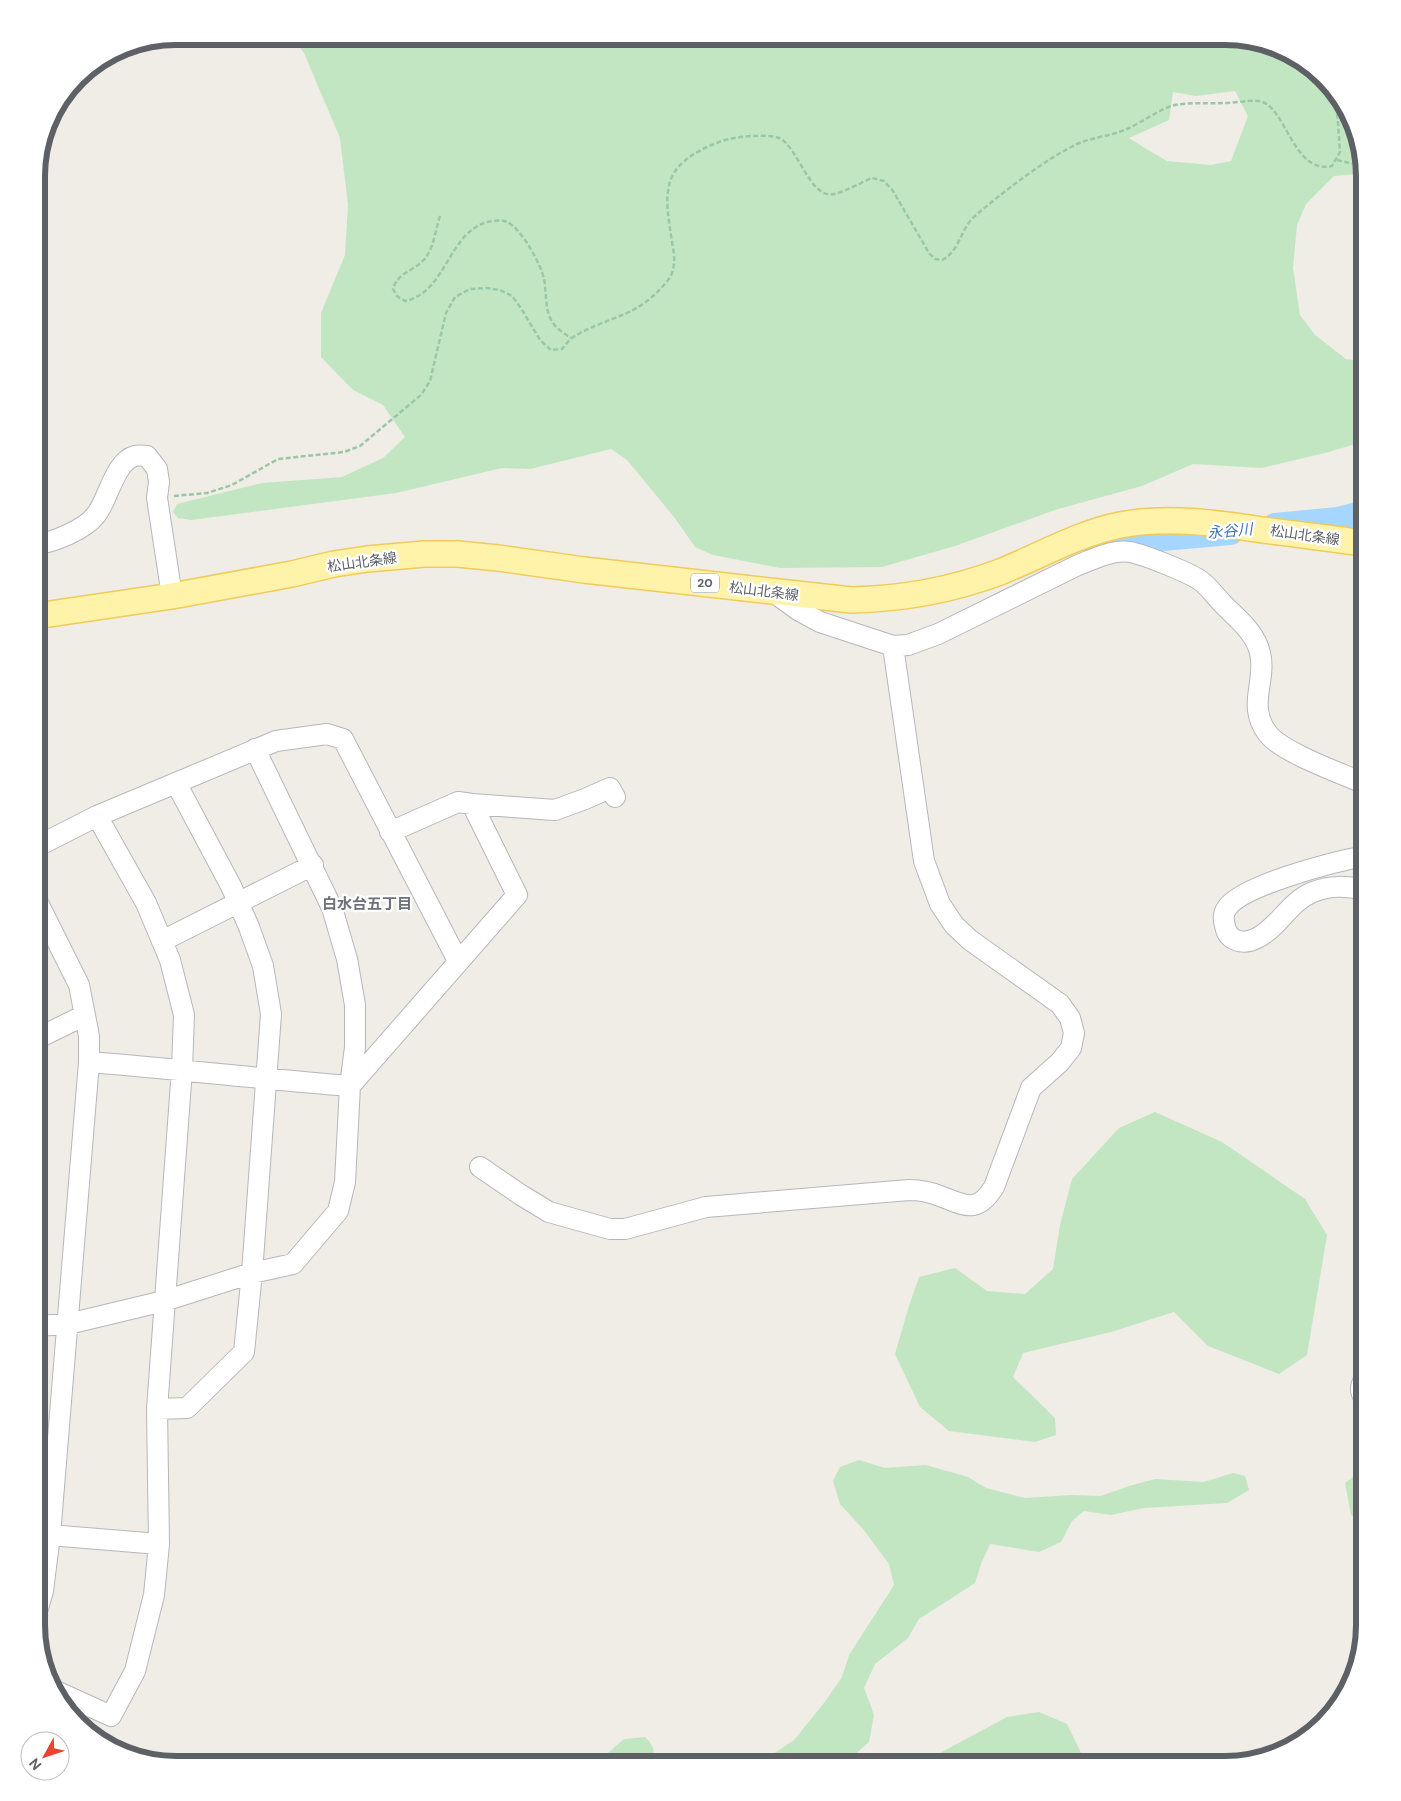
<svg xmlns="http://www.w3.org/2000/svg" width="1401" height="1801" font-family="'DM Sans','Noto Sans JP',sans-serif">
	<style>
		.green { fill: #c2e6c2; fill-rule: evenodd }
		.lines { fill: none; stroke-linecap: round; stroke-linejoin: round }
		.river { stroke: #a5d6ff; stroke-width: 28 }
		.minor-casing { stroke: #b5b7bc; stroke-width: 22 }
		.major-casing { stroke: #f1ca5c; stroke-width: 28 }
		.path { stroke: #9bc7a8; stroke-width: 2.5; stroke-dasharray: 5 2.5; stroke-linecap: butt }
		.minor { stroke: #fff; stroke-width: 20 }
		.major { stroke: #fff3aa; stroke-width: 25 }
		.labels { text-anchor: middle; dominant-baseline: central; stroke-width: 4.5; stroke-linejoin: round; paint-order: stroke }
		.shield { fill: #fff; stroke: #8e9093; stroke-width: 1 }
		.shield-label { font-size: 12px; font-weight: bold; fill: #5d6065 }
		.street-label { font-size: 14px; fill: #5d6065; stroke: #fff }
		.water-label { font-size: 15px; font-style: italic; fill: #4276b1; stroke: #fff }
		.neighbourhood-label { font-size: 15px; font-weight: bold; fill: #6e7277; stroke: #fff }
		.rim { fill: none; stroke: #5d6065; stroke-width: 6 }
	</style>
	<rect width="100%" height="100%" fill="#efede5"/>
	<path class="green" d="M 291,36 L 1234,37 L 1295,55 L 1341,99 L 1365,176 L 1358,174 L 1334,176 L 1306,204 L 1297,225 L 1293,268 L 1300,315 L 1315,335 L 1346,359 L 1365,362 L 1365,441 L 1329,452 L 1262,468 L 1193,464 L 1142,486 L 1058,509 L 955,546 L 882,567 L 780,568 L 713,555 L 695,547 L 674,517 L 627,460 L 611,449 L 530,469 L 502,468 L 396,493 L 191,520 L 178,518 L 173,512 L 177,504 L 262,483 L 342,477 L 383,458 L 405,437 L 383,405 L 353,390 L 321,357 L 321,313 L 345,255 L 348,205 L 340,138 L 304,53 ZM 1235,91 L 1248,116 L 1231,161 L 1211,165 L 1167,161 L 1148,150 L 1129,138 L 1169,120 L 1173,92 L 1196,96 Z
		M 1155,1112 L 1222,1142 L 1305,1199 L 1327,1235 L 1307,1355 L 1279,1374 L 1208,1346 L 1174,1312 L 1111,1332 L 1023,1353 L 1013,1377 L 1055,1418 L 1056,1435 L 1035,1442 L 949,1431 L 920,1407 L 895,1354 L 908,1309 L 919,1277 L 955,1268 L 987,1291 L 1025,1294 L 1053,1269 L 1060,1225 L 1072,1179 L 1119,1128 Z
		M 859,1460 L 885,1468 L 926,1465 L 968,1477 L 986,1488 L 1025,1498 L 1071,1495 L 1101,1496 L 1129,1486 L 1155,1479 L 1204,1482 L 1233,1473 L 1245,1476 L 1249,1490 L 1227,1503 L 1144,1508 L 1111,1515 L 1084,1511 L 1072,1521 L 1061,1542 L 1039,1552 L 990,1544 L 981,1564 L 975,1583 L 919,1619 L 908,1638 L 875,1664 L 864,1688 L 874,1715 L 869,1742 L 843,1765 L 757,1765 L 794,1740 L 824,1703 L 842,1677 L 849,1655 L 894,1585 L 889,1564 L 863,1529 L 840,1504 L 833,1481 L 840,1467 Z
		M 1363,1469 L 1365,1469 L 1365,1525 L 1351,1515 L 1345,1483 Z
		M 1039,1712 L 1067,1724 L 1082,1755 L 1080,1765 L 921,1765 L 925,1761 L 1007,1717 Z
		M 645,1737 C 654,1745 656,1753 651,1765 L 594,1765 L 624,1739 Z"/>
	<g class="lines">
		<path class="river" d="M 1275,527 L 1338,521 L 1365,514
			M 1094,543 L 1230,531"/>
		<g class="minor-casing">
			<path id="minor" d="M 36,544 C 53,543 85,529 95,516 C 108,502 114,461 135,456 C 138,455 144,456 147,456 L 157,469 L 159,482 L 157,498 L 172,596
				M 772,591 L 798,610 L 820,622 L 893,646 L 908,645 L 938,634 L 1076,566 C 1091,560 1113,549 1130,552 C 1145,555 1185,571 1198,579 C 1207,584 1214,595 1222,603 C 1236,618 1255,631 1260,653 C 1267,681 1246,706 1268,734 C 1283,753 1341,773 1365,784
				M 472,804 L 555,810 L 585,799 L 610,788 L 615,797
				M 36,847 L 97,816 L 276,741 L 327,734 L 343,739 L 458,961
				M 1365,890 C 1346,886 1331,885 1313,892 C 1290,901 1278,928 1257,938 C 1244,945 1228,942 1225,926 C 1223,919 1223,913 1227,908 C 1242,885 1337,861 1365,856
				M 162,941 L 313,865
				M 36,1039 L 85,1015
				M 89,1062 C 176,1069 263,1079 350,1086
				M 350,1086 L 517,895 L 472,804 L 458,802 L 390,832
				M 480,1167 L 521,1195 L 549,1212 L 610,1229 L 625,1229 L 706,1207 L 909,1190 C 920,1190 930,1192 940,1196 C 966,1206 977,1214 994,1187 L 1031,1088 L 1060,1062 L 1071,1048 L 1074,1033 L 1070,1018 L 1060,1004 L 970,940 L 954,925 L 940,904 L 924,861 L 893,646
				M 36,1326 L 68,1324 L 164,1301 L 252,1273 L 293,1264 L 338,1211 L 345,1182 L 350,1086 L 355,1047 L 355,1005 L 347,959 L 332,908 L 255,749
				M 1365,1399 C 1359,1391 1360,1386 1365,1378
				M 157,1409 L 187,1408 L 244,1352 L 252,1273 L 271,1014 L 263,966 L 249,927 L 231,886 L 176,783
				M 37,1534 L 159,1544
				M 36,1615 L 43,1591 L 50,1535 L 89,1062 L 89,1036 L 79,985 L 36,899
				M 56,1691 L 111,1716 L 135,1671 L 154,1595 L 159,1544 L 157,1409 L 182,1069 L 184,1015 L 170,960 L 146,903 L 97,816"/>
		</g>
		<g class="major-casing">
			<path id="major" d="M 36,616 L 172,596 L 292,574 L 334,564 L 367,559 L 424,554 L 458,554 L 498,558 L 584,570 L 851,600 C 902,599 952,590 1000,572 C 1040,556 1077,534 1120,525 C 1168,516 1216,523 1263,530 C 1297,534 1331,539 1365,543"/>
		</g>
		<path class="path" d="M 1337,160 L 1362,166
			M 440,216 C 436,228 434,244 428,254 C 419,271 398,270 393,289 L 397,296 L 405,301 C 446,292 447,237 484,223 C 490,221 501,219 507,222 C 521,228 541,264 544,279 C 547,293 544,310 553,323 C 557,329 565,334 571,338
			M 174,496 L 207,493 L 232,485 L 278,459 L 344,452 L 360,446 L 421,395 L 430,381 L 446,313 L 455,297 L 470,289 L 487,288 L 500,290 L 512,296 L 521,308 L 540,340 L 551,350 L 562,349 C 565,346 568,341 572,338 C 588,327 609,321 627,313 C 644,305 657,294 668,280 C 675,272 675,258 673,248 C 664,191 658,166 719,142 C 730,137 768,133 779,138 C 798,146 810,200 834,194 C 844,192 862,182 872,178 L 884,181 L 893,191 L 929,253 L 935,259 L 942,260 C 960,251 960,229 975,216 C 1003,192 1044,160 1077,144 C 1093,137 1111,136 1127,129 C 1141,123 1161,108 1175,105 C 1190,102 1208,104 1224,103 C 1235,103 1247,100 1258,101 C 1286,103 1292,175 1332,166 L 1340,152 L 1336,94"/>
		<use href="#minor" class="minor"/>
		<use href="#major" class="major"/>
	</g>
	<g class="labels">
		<rect class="shield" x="691" y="573.5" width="28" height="19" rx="4"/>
		<g class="shield-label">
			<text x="705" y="583">20</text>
		</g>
		<g class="street-label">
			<text transform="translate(1305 535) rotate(8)">松山北条線</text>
			<text transform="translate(362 562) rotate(-8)">松山北条線</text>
			<text transform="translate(764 591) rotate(7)">松山北条線</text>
		</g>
		<g class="water-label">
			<text transform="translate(1230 531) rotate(-5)">永谷川</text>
		</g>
		<g class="neighbourhood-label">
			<text x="367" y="904">白水台五丁目</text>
		</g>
	</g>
	<path d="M0 0H1401V1801H0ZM176 45H1225A131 131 0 0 1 1356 176V1625A131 131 0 0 1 1225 1756H176A131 131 0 0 1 45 1625V176A131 131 0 0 1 176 45Z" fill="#fff" fill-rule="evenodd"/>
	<path class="rim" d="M176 45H1225A131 131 0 0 1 1356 176V1625A131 131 0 0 1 1225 1756H176A131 131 0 0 1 45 1625V176A131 131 0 0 1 176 45Z"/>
	<g transform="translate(45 1756) rotate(230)"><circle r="24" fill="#ffffff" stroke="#bebfc1"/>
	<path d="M0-4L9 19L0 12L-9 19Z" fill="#e94331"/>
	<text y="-8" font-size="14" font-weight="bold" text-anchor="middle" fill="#5d6065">N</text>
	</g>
</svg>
